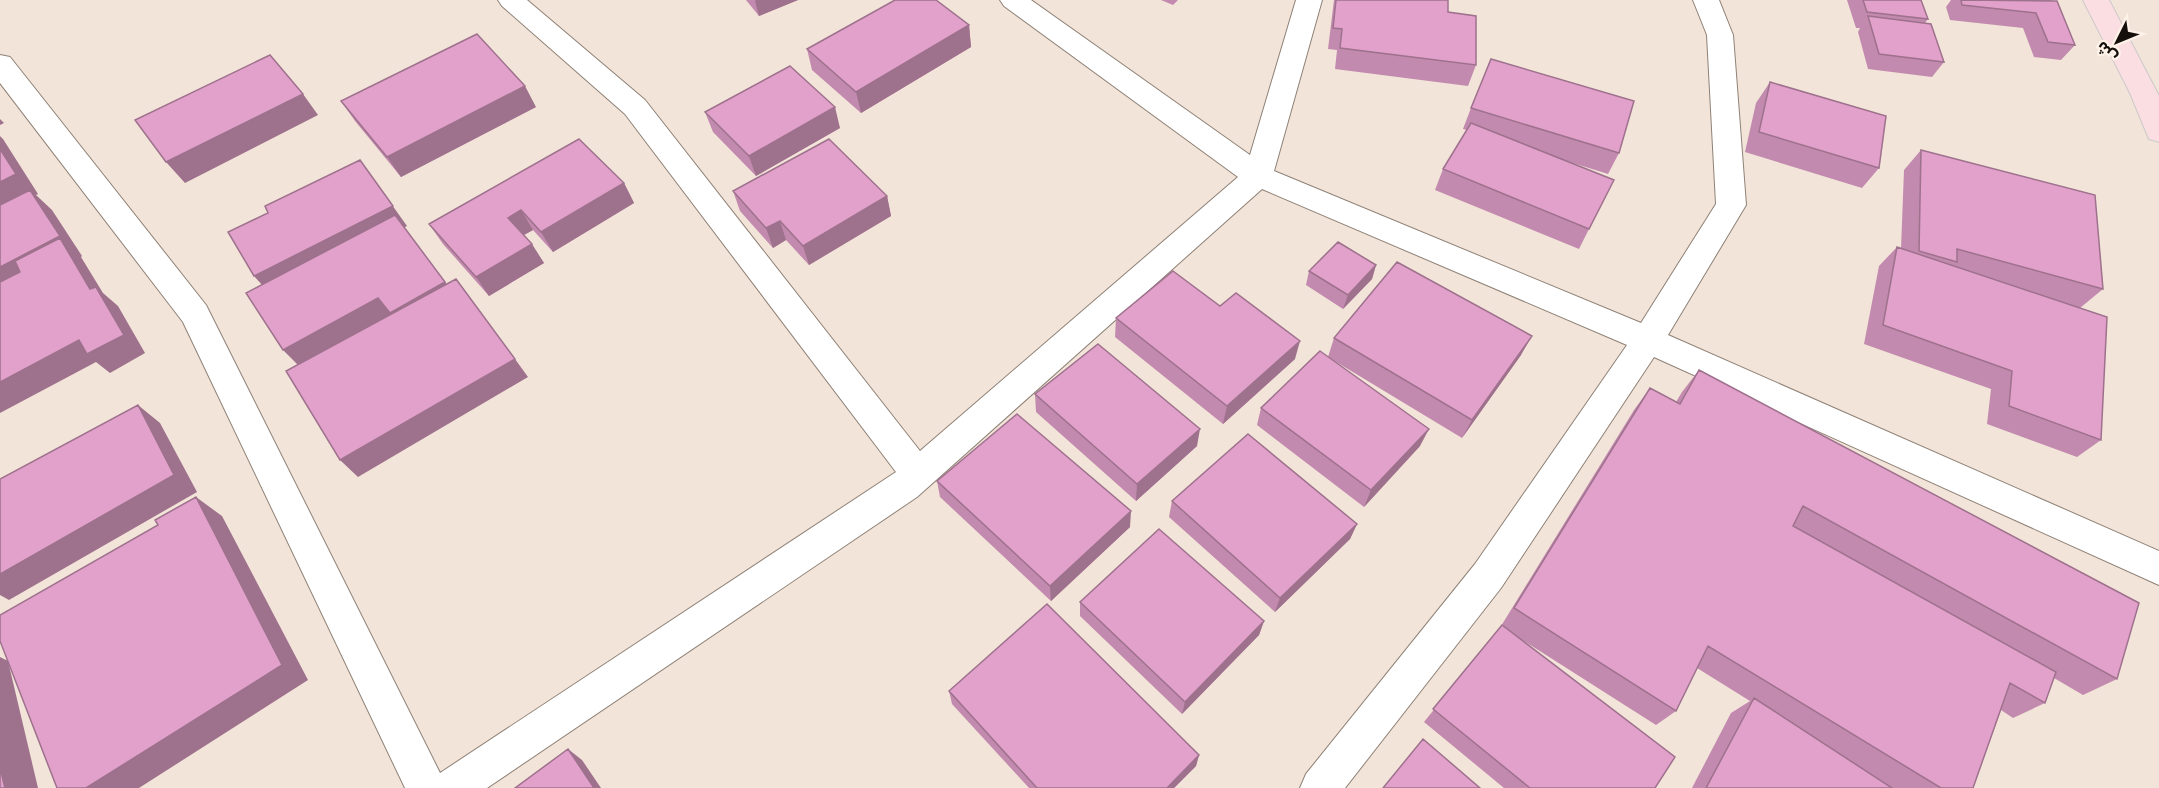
<svg xmlns="http://www.w3.org/2000/svg" width="2159" height="788" font-family="'Varela Round','Noto Sans Arabic',sans-serif">
	<style>
		.lines { fill: none; stroke-linecap: round; stroke-linejoin: round }
		.minor-casing { stroke: #8e8176; stroke-width: 2 }
		.major-casing { stroke: #cbcac9; stroke-width: 2 }
		.minor { fill: #fff; fill-rule: evenodd }
		.major { fill: #fbdee1; fill-rule: evenodd }
		.wall { fill: #c28aae }
		.shaded-wall { fill: #9e718d }
		.building { fill: #e1a1ca; stroke: #9e718d; stroke-width: 1.5 }
	</style>
	<rect width="100%" height="100%" fill="#f3e4d9"/>
	<g class="lines">
		<g class="minor-casing">
			<path id="minor" d="M 498,0 L 527,0 L 645,100 L 920,451 L 1238,177 L 1004,6 L 1000,0 L 1031,0 L 1250,155 L 1296,0 L 1322,0 L 1274,171 L 1641,323 L 1716,204 L 1707,35 L 1693,0 L 1719,0 L 1733,35 L 1746,205 L 1668,335 L 2159,551 L 2159,585 L 1654,357 L 1501,588 L 1345,788 L 1300,788 L 1306,774 L 1475,564 L 1627,345 L 1262,189 L 917,497 L 487,788 L 405,788 L 183,322 L 0,83 L 0,55 L 10,57 L 206,305 L 440,773 L 896,472 L 625,114 L 502,6 Z"/>
		</g>
		<g class="major-casing">
			<path id="major" d="M 2083,0 L 2109,0 L 2159,96 L 2159,142 L 2149,139 L 2130,93 Z"/>
		</g>
		<use href="#minor" class="minor"/>
		<use href="#major" class="major"/>
	</g>
	<path class="wall" d="M 746,0 L 798,0 L 759,16 Z
		M 1161,0 L 1178,0 L 1173,5 Z
		M 1334,0 L 1448,0 L 1448,12 L 1476,65 L 1468,86 L 1335,69 L 1337,50 L 1328,49 Z
		M 1847,0 L 1921,0 L 1928,19 L 1925,23 L 1944,62 L 1932,77 L 1868,69 L 1858,32 L 1860,28 L 1856,28 Z
		M 1951,0 L 2051,0 L 2075,45 L 2061,60 L 2034,57 L 2023,28 L 1950,20 L 1946,7 Z
		M 969,25 L 971,47 L 861,113 L 812,70 L 807,49 Z
		M 1770,82 L 1879,168 L 1862,188 L 1745,152 L 1756,103 Z
		M 341,101 L 536,107 L 401,177 L 355,121 Z
		M 1471,108 L 1619,153 L 1608,174 L 1560,159 L 1589,229 L 1579,249 L 1435,190 L 1443,169 L 1467,130 L 1463,129 Z
		M 705,112 L 840,128 L 756,176 L 713,132 Z
		M 1921,150 L 2103,289 L 2080,308 L 2101,440 L 2077,457 L 1987,424 L 1991,389 L 1864,344 L 1879,266 L 1897,247 L 1901,248 L 1904,170 Z
		M 624,183 L 634,203 L 553,252 L 533,230 L 524,235 L 544,263 L 489,296 L 443,244 L 429,224 Z
		M 733,191 L 887,196 L 891,216 L 809,265 L 786,240 L 773,248 L 740,211 Z
		M 1376,265 L 1372,279 L 1343,309 L 1306,285 L 1309,271 Z
		M 1220,306 L 1295,359 L 1223,424 L 1115,337 L 1116,318 Z
		M 1334,338 L 1521,355 L 1462,438 L 1328,357 Z
		M 1699,370 L 2117,679 L 2083,695 L 2054,678 L 2045,703 L 2013,718 L 2001,710 L 1973,788 L 1692,788 L 1731,713 L 1750,701 L 1697,668 L 1676,711 L 1656,725 L 1516,636 L 1655,788 L 1504,788 L 1424,722 L 1501,626 L 1634,410 L 1650,388 L 1676,402 L 1682,392 Z
		M 1035,394 L 1197,446 L 1136,501 L 1036,412 Z
		M 1261,408 L 1420,446 L 1364,507 L 1257,425 Z
		M 937,481 L 1130,527 L 1051,601 L 940,497 Z
		M 1172,501 L 1357,524 L 1350,539 L 1275,612 L 1169,517 Z
		M 1080,602 L 1264,621 L 1259,635 L 1182,714 L 1080,616 Z
		M 949,691 L 1199,755 L 1196,766 L 1174,788 L 1029,788 L 952,704 Z"/>
	<path class="shaded-wall" d="M 756,0 L 798,0 L 759,16 L 755,1 Z
		M 969,25 L 971,47 L 861,113 L 856,92 Z
		M 525,86 L 536,107 L 401,177 L 387,157 Z
		M 303,94 L 318,115 L 185,183 L 166,162 Z
		M 835,107 L 840,128 L 756,176 L 749,156 Z
		M 0,119 L 4,123 L 0,125 Z
		M 0,136 L 3,139 L 38,194 L 36,195 L 52,210 L 82,256 L 81,257 L 103,293 L 118,306 L 145,353 L 110,373 L 96,362 L 0,413 L 0,382 L 79,340 L 124,335 L 0,299 Z
		M 360,160 L 407,226 L 272,296 L 254,276 Z
		M 624,183 L 634,203 L 553,252 L 541,232 Z
		M 887,196 L 891,216 L 809,265 L 803,246 Z
		M 521,210 L 533,230 L 520,237 L 508,218 Z
		M 780,221 L 786,240 L 773,248 L 766,228 Z
		M 532,244 L 544,263 L 489,296 L 476,277 Z
		M 1376,265 L 1372,279 L 1343,309 L 1348,295 Z
		M 445,282 L 459,301 L 302,369 L 283,350 L 378,298 Z
		M 1532,336 L 1521,355 L 1462,438 L 1472,420 Z
		M 1300,341 L 1295,359 L 1223,424 L 1227,406 Z
		M 515,359 L 528,377 L 358,477 L 340,460 Z
		M 138,405 L 160,423 L 197,492 L 9,600 L 0,595 L 0,574 Z
		M 1200,429 L 1197,446 L 1136,501 L 1137,484 Z
		M 1429,429 L 1420,446 L 1364,507 L 1371,490 Z
		M 196,497 L 222,516 L 308,680 L 139,788 L 86,788 Z
		M 1131,511 L 1130,527 L 1051,601 L 1050,586 Z
		M 1357,524 L 1350,539 L 1275,612 L 1280,598 Z
		M 1264,621 L 1259,635 L 1182,714 L 1185,702 Z
		M 0,657 L 8,661 L 38,788 L 5,788 L 0,768 Z
		M 568,749 L 582,760 L 601,788 L 594,788 Z
		M 1199,755 L 1196,766 L 1174,788 L 1167,788 Z"/>
	<path class="building" d="M 895,0 L 936,0 L 969,25 L 856,92 L 807,49 Z
		M 1336,0 L 1448,0 L 1448,12 L 1476,16 L 1476,65 L 1340,48 L 1342,29 L 1333,28 Z
		M 1863,0 L 1921,0 L 1928,19 L 1867,12 Z
		M 1961,0 L 2057,1 L 2075,45 L 2048,42 L 2036,13 L 1962,5 Z
		M 1868,16 L 1931,24 L 1944,62 L 1879,54 Z
		M 477,34 L 525,86 L 387,157 L 341,101 Z
		M 270,55 L 303,94 L 166,162 L 135,120 Z
		M 1491,59 L 1634,101 L 1619,153 L 1471,108 Z
		M 790,66 L 835,107 L 749,156 L 705,112 Z
		M 1770,82 L 1886,116 L 1879,168 L 1759,132 Z
		M 1471,123 L 1614,180 L 1589,229 L 1443,169 Z
		M 579,139 L 624,183 L 541,232 L 521,210 L 508,218 L 532,244 L 476,277 L 429,224 Z
		M 829,139 L 887,196 L 803,246 L 780,221 L 766,228 L 733,191 Z
		M 0,149 L 16,174 L 0,182 Z
		M 1921,150 L 2095,195 L 2103,289 L 1957,249 L 1957,262 L 1919,251 Z
		M 360,160 L 393,206 L 254,276 L 228,232 L 268,213 L 265,206 Z
		M 30,190 L 60,236 L 0,267 L 0,205 Z
		M 395,215 L 445,282 L 390,313 L 378,298 L 283,350 L 246,293 Z
		M 60,238 L 90,289 L 96,287 L 124,335 L 87,354 L 79,340 L 0,382 L 0,282 L 20,272 L 15,261 Z
		M 1338,242 L 1376,265 L 1348,295 L 1309,271 Z
		M 1897,247 L 2107,317 L 2101,440 L 2009,406 L 2012,371 L 1883,325 Z
		M 1397,262 L 1532,336 L 1472,420 L 1334,338 Z
		M 1173,271 L 1220,306 L 1236,293 L 1300,341 L 1227,406 L 1116,318 Z
		M 456,279 L 515,359 L 340,460 L 286,371 Z
		M 1098,344 L 1200,429 L 1137,484 L 1035,394 Z
		M 1320,351 L 1429,429 L 1371,490 L 1261,408 Z
		M 1699,370 L 2139,603 L 2117,679 L 1803,506 L 1793,526 L 2056,672 L 2045,703 L 2010,683 L 1973,788 L 1941,788 L 1708,646 L 1676,711 L 1514,608 L 1650,388 L 1680,404 Z
		M 138,405 L 174,475 L 0,574 L 0,479 Z
		M 1017,414 L 1131,511 L 1050,586 L 937,481 Z
		M 1248,434 L 1357,524 L 1280,598 L 1172,501 Z
		M 196,497 L 282,665 L 86,788 L 57,788 L 0,641 L 0,615 L 158,525 L 155,520 Z
		M 1159,529 L 1264,621 L 1185,702 L 1080,602 Z
		M 1047,604 L 1199,755 L 1167,788 L 1037,788 L 949,691 Z
		M 1502,625 L 1675,757 L 1655,788 L 1530,788 L 1433,709 Z
		M 1754,698 L 1892,788 L 1706,788 Z
		M 1423,739 L 1480,788 L 1383,788 Z
		M 568,749 L 594,788 L 515,788 Z
		M 0,768 L 5,788 L 0,788 Z"/>
	<g transform="translate(2117 42) rotate(227)" stroke="#fef2e9" stroke-width="4.5" paint-order="stroke">
	<path d="M0-4.5L10 22L0 15L-10 22Z" fill="#140f0b"/>
	<text y="-9" font-size="16" font-weight="bold" text-anchor="middle" fill="#140f0b">ش</text>
	</g>
</svg>
